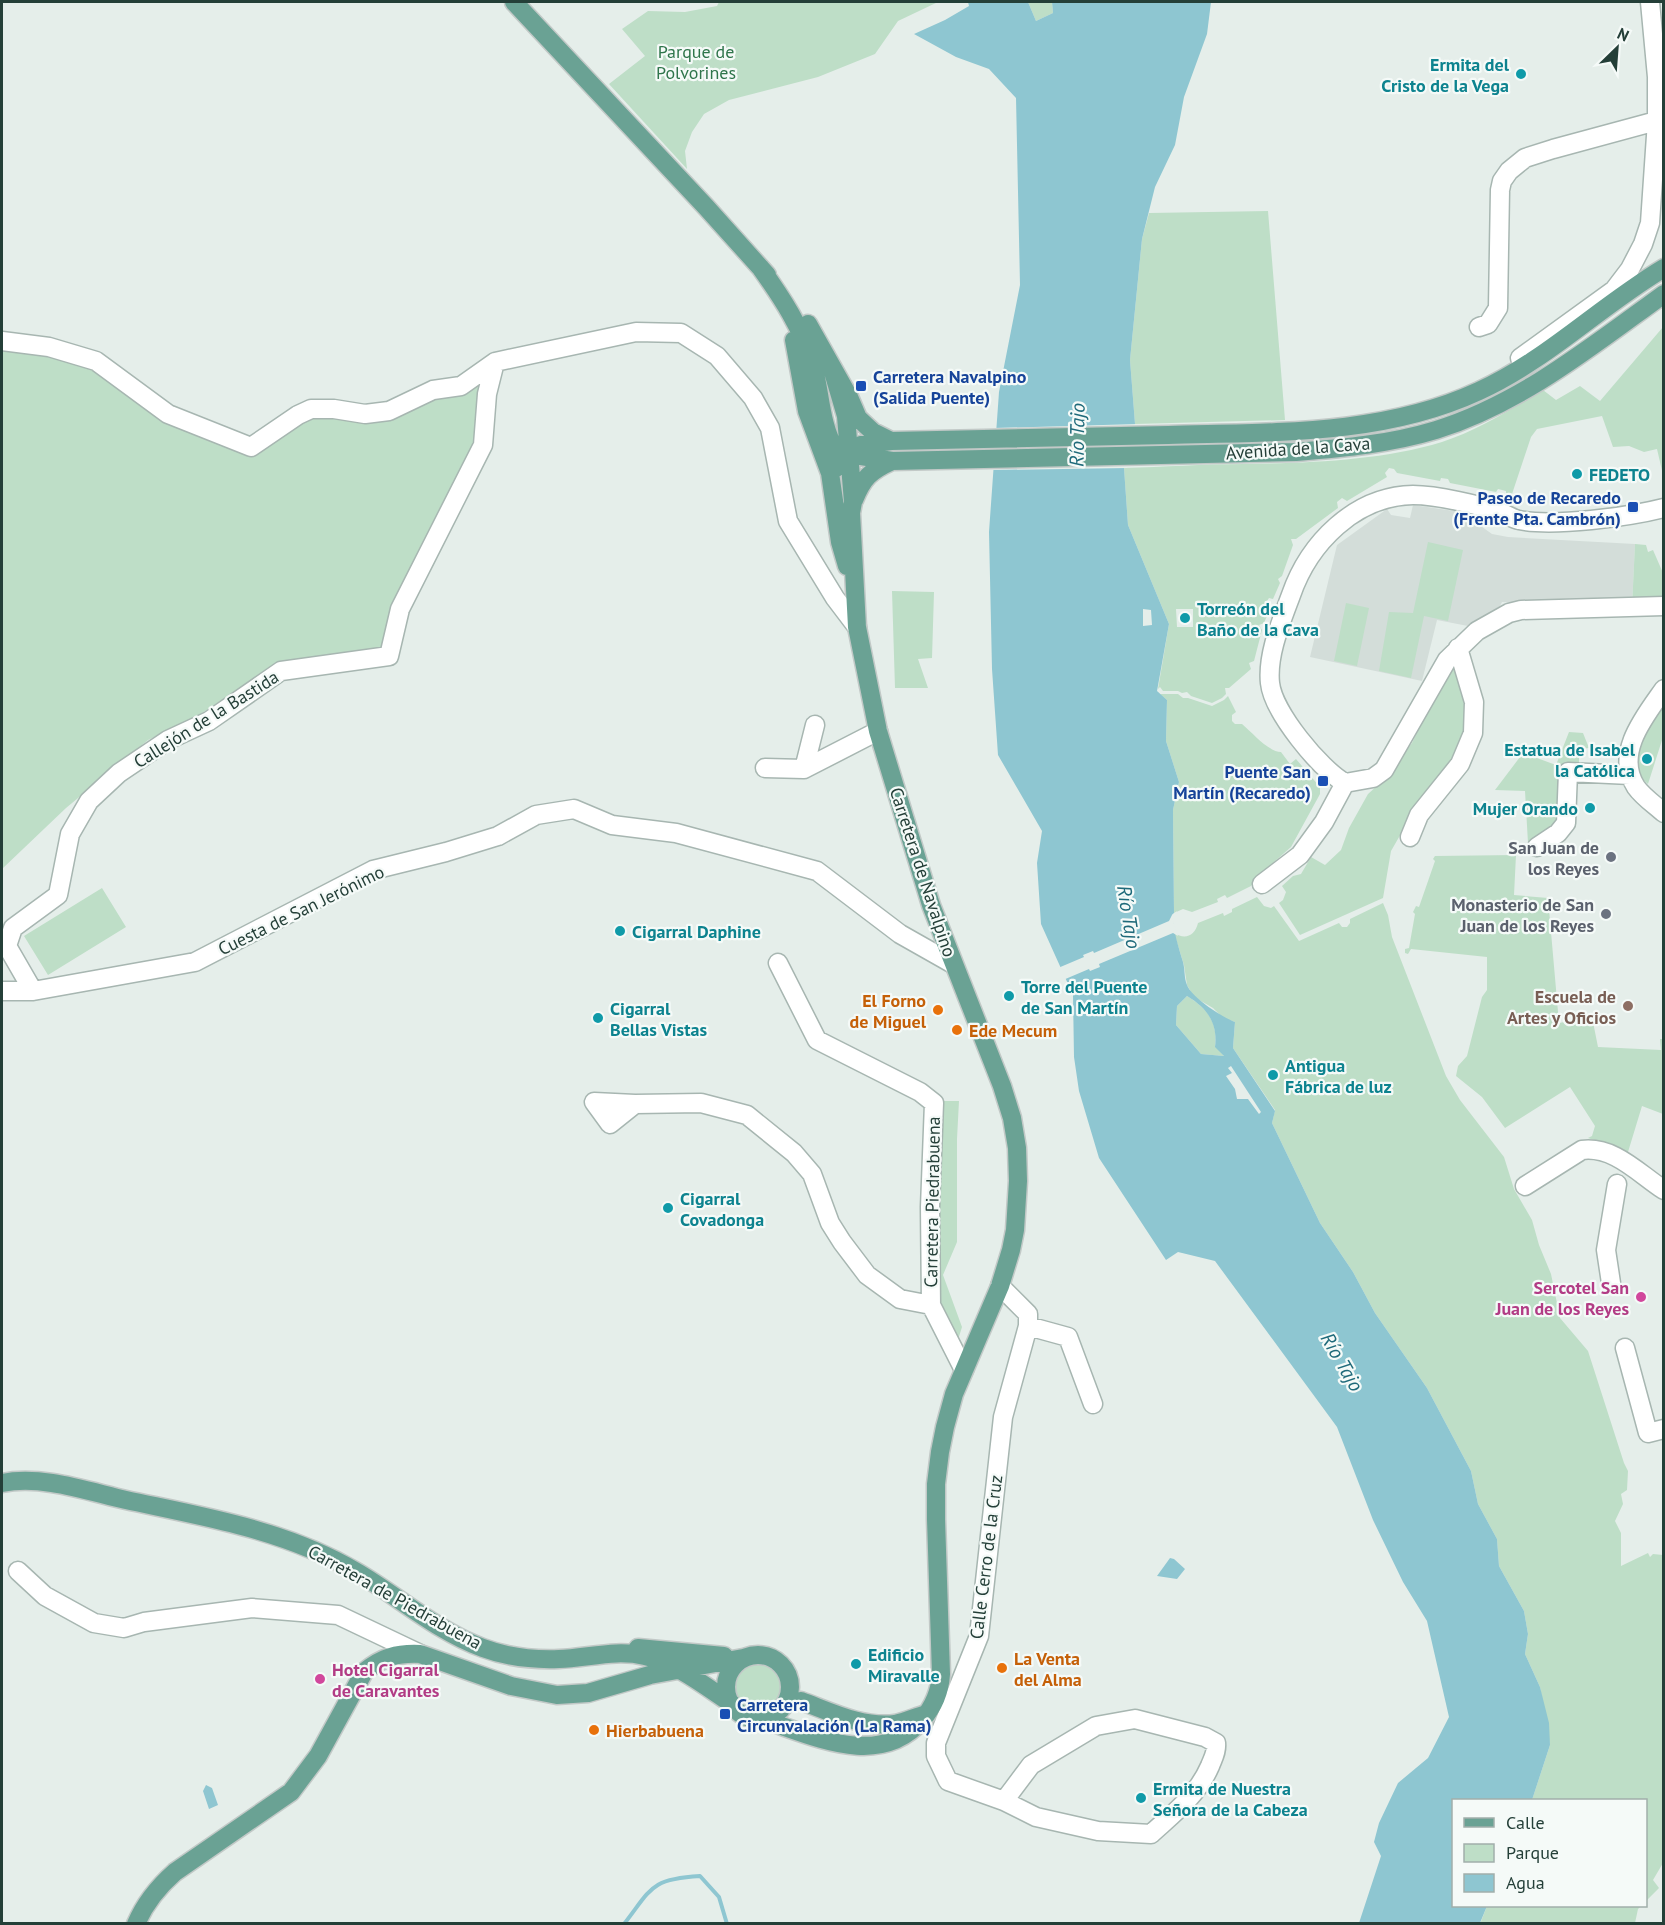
<svg xmlns="http://www.w3.org/2000/svg" width="1665" height="1925" font-family="'PT Sans',sans-serif">
	<style>
		.built { fill: #d3ddd9 }
		.green { fill: #bedec7; fill-rule: evenodd }
		.water { fill: #8ec6d1; fill-rule: evenodd }
		.pier { fill: #e5eeea }
		.lines { fill: none; stroke-linecap: round; stroke-linejoin: round }
		.stream { stroke: #8ec6d1; stroke-width: 4 }
		.minor-casing { stroke: #a7b6b1; stroke-width: 21 }
		.major-casing { stroke: #c2c9c7; stroke-width: 21 }
		.minor { stroke: #fff; stroke-width: 18 }
		.major { stroke: #6aa294; stroke-width: 18 }
		.culture-dot { fill: #0f9aa8; stroke: #f5faf8; stroke-width: 2 }
		.transit-dot { fill: #1a4fb4; stroke: #f5faf8; stroke-width: 2 }
		.worship-dot { fill: #6b7280; stroke: #f5faf8; stroke-width: 2 }
		.education-dot { fill: #8d6e63; stroke: #f5faf8; stroke-width: 2 }
		.food-dot { fill: #e8710a; stroke: #f5faf8; stroke-width: 2 }
		.hotel-dot { fill: #d1479c; stroke: #f5faf8; stroke-width: 2 }
		.labels { text-anchor: middle; dominant-baseline: central; stroke-width: 4.5; stroke-linejoin: round; paint-order: stroke }
		.park-label { font-size: 18px; fill: #2f754b; stroke: #f5faf8 }
		.culture-label { font-size: 18px; font-weight: bold; fill: #0d838f; stroke: #f5faf8; text-anchor: start }
		.transit-label { font-size: 18px; font-weight: bold; fill: #164399; stroke: #f5faf8; text-anchor: start }
		.street-label { font-size: 18px; fill: #243f38; stroke: #f5faf8 }
		.worship-label { font-size: 18px; font-weight: bold; fill: #5b616d; stroke: #f5faf8; text-anchor: end }
		.education-label { font-size: 18px; font-weight: bold; fill: #785e54; stroke: #f5faf8; text-anchor: end }
		.food-label { font-size: 18px; font-weight: bold; fill: #c56008; stroke: #f5faf8; text-anchor: start }
		.hotel-label { font-size: 18px; font-weight: bold; fill: #b23c85; stroke: #f5faf8; text-anchor: end }
		.water-label { font-size: 20px; font-style: italic; fill: #1f6a7a; stroke: #f5faf8 }
	</style>
	<rect width="100%" height="100%" fill="#e5eeea"/>
	<path class="built" d="M 1413,505 L 1461,512 L 1492,534 L 1508,537 L 1635,544 L 1632,607 L 1502,602 L 1500,606 L 1468,626 L 1437,620 L 1422,681 L 1310,657 L 1337,545 L 1387,509 L 1391,515 L 1410,518 Z"/>
	<path class="green" d="M 719,2 L 938,2 L 898,21 L 875,54 L 818,77 L 729,100 L 704,114 L 692,132 L 685,151 L 687,169 L 609,84 L 645,56 L 622,29 L 648,11 L 685,12 L 717,6 Z
		M 1028,2 L 1052,2 L 1053,13 L 1036,21 Z
		M 1268,211 L 1285,420 L 1135,424 L 1130,360 L 1142,239 L 1149,213 Z
		M 1663,327 L 1663,475 L 1657,449 L 1644,452 L 1629,446 L 1613,447 L 1602,416 L 1537,429 L 1531,437 L 1511,497 L 1506,495 L 1506,491 L 1498,489 L 1496,492 L 1450,483 L 1448,479 L 1441,478 L 1440,481 L 1397,473 L 1394,469 L 1389,468 L 1385,473 L 1387,477 L 1347,501 L 1342,498 L 1337,502 L 1338,508 L 1296,539 L 1291,539 L 1293,545 L 1282,576 L 1278,579 L 1280,583 L 1273,599 L 1269,598 L 1267,601 L 1267,604 L 1271,606 L 1264,623 L 1259,625 L 1262,630 L 1254,661 L 1249,663 L 1251,669 L 1229,688 L 1225,688 L 1226,694 L 1222,698 L 1212,703 L 1191,696 L 1187,692 L 1182,693 L 1178,691 L 1163,691 L 1160,687 L 1158,689 L 1169,624 L 1128,525 L 1124,468 C 1164,467 1203,464 1243,464 C 1307,463 1380,461 1442,442 C 1478,430 1511,409 1543,390 L 1556,400 L 1580,386 L 1600,401 ZM 1176,609 L 1193,609 L 1193,627 L 1177,627 Z
		M 2,343 L 96,362 L 167,415 L 251,448 L 298,416 L 365,415 L 475,380 L 480,386 L 477,441 L 393,602 L 382,651 L 268,670 L 196,717 L 148,740 L 66,808 L 2,869 Z
		M 1428,542 L 1463,550 L 1448,621 L 1424,616 L 1411,678 L 1379,671 L 1389,612 L 1413,613 Z
		M 1635,544 L 1646,545 L 1648,552 L 1653,550 L 1663,573 L 1663,595 L 1658,600 L 1632,607 Z
		M 892,591 L 934,592 L 932,658 L 918,659 L 928,688 L 895,688 Z
		M 1346,603 L 1369,608 L 1357,666 L 1334,661 Z
		M 1454,666 L 1467,698 L 1468,725 L 1456,759 L 1410,818 L 1391,851 L 1383,898 L 1300,935 L 1279,903 L 1283,900 L 1286,892 L 1282,886 L 1293,876 L 1301,874 L 1311,857 L 1325,865 L 1341,850 L 1349,828 L 1368,794 L 1378,785 L 1412,743 L 1444,676 Z
		M 1160,694 L 1178,694 L 1183,698 L 1188,698 L 1212,706 L 1224,700 L 1228,696 L 1236,712 L 1232,715 L 1232,721 L 1235,724 L 1242,724 C 1253,733 1267,751 1281,752 L 1290,764 L 1296,759 L 1320,787 L 1320,794 L 1291,847 L 1257,877 L 1251,886 L 1227,898 L 1225,895 L 1217,899 L 1218,902 L 1192,912 L 1183,909 L 1174,913 L 1173,810 L 1179,782 L 1166,741 L 1167,700 Z
		M 1663,706 L 1663,737 L 1648,784 C 1620,763 1649,727 1663,706 Z
		M 1569,732 L 1583,733 L 1589,748 L 1579,749 L 1579,769 L 1561,822 L 1538,841 L 1528,843 L 1525,791 L 1495,790 L 1523,753 L 1556,765 Z
		M 1516,855 L 1514,895 L 1548,898 L 1559,1023 L 1592,1017 L 1598,1047 L 1661,1050 L 1660,1039 L 1663,1039 L 1663,1114 L 1642,1106 L 1628,1152 L 1588,1138 L 1592,1136 L 1595,1126 L 1570,1087 L 1505,1128 L 1482,1097 L 1456,1076 L 1458,1066 L 1467,1056 L 1482,997 L 1487,990 L 1487,957 L 1411,949 L 1408,954 L 1405,953 L 1405,949 L 1409,948 L 1415,914 L 1413,912 L 1416,906 L 1419,907 L 1435,861 L 1433,859 L 1435,856 Z
		M 102,888 L 126,927 L 48,975 L 24,936 Z
		M 1257,897 L 1264,906 L 1271,908 L 1274,906 L 1299,941 L 1339,923 L 1342,927 L 1347,927 L 1350,923 L 1350,919 L 1383,903 L 1388,915 L 1392,937 L 1446,1076 L 1460,1100 L 1504,1157 L 1514,1189 L 1532,1220 L 1539,1245 L 1551,1274 L 1560,1318 L 1588,1351 L 1624,1463 L 1628,1471 L 1627,1490 L 1621,1494 L 1623,1504 L 1615,1521 L 1621,1533 L 1621,1566 L 1648,1553 L 1650,1557 L 1653,1554 L 1663,1555 L 1663,1863 L 1653,1880 L 1659,1888 L 1646,1901 L 1646,1800 L 1532,1800 L 1550,1745 L 1540,1687 L 1525,1654 L 1528,1634 L 1524,1611 L 1499,1566 L 1497,1539 L 1478,1504 L 1471,1471 L 1427,1388 L 1375,1313 L 1353,1272 L 1320,1223 L 1272,1123 L 1275,1110 L 1233,1048 L 1235,1022 L 1223,1018 L 1213,1008 L 1194,997 L 1187,985 L 1184,965 L 1174,933 C 1185,940 1195,936 1198,923 L 1223,913 L 1224,916 L 1232,912 L 1232,909 Z
		M 1187,996 C 1207,1008 1218,1022 1215,1046 L 1224,1056 L 1201,1054 L 1176,1025 L 1177,1006 Z
		M 942,1101 L 959,1101 L 957,1139 L 957,1242 L 943,1275 L 962,1327 L 957,1343 L 937,1299 L 934,1271 Z
		M734 1687a25 25 0 1 1 50 0a25 25 0 1 1-50 0Z
		M 1487,1906 L 1641,1906 L 1638,1909 L 1635,1923 L 1480,1924 Z"/>
	<path class="water" d="M 968,2 L 1028,2 L 1036,21 L 1053,13 L 1052,2 L 1211,2 L 1207,34 L 1184,97 L 1175,145 L 1155,187 L 1142,239 L 1130,360 L 1135,424 L 1124,468 L 1128,525 L 1169,624 L 1157,691 L 1167,700 L 1166,741 L 1179,782 L 1173,810 L 1174,913 L 1172,915 C 1174,932 1178,946 1183,962 C 1185,969 1184,978 1187,985 C 1192,998 1222,1017 1235,1022 L 1233,1048 L 1275,1111 L 1272,1123 L 1320,1223 L 1353,1272 L 1375,1313 L 1427,1388 L 1471,1471 L 1478,1504 L 1497,1539 L 1499,1566 L 1524,1611 L 1528,1634 L 1525,1654 L 1540,1687 L 1549,1723 L 1550,1745 L 1532,1800 L 1454,1800 L 1454,1906 L 1487,1906 L 1480,1923 L 1359,1923 L 1381,1856 L 1374,1842 L 1379,1823 L 1398,1783 L 1428,1758 L 1449,1717 L 1427,1621 L 1403,1582 L 1373,1520 L 1337,1427 L 1215,1261 L 1178,1252 L 1166,1260 L 1099,1158 L 1079,1091 L 1074,1057 L 1073,995 L 1041,924 L 1037,863 L 1042,831 L 998,755 L 992,669 L 989,532 L 999,392 L 1020,285 L 1016,98 L 989,69 L 956,57 L 914,34 L 945,20 L 969,6 ZM 1143,609 L 1151,610 L 1152,625 L 1143,626 ZM 1187,996 C 1207,1008 1218,1023 1215,1047 L 1224,1056 L 1201,1054 L 1176,1025 L 1177,1006 ZM 1231,1066 L 1261,1112 L 1259,1114 L 1248,1099 L 1237,1099 L 1235,1089 L 1226,1076 L 1232,1073 L 1228,1068 Z
		M 1170,1558 L 1174,1559 L 1185,1569 L 1177,1579 L 1157,1576 Z
		M 206,1785 L 212,1788 L 218,1805 L 209,1809 L 203,1791 Z"/>
	<path class="pier" d="M 1138,424 L 1127,468 L 991,470 L 994,428 Z
		M 1177,911 L 1173,921 L 1178,936 L 1173,933 L 1099,964 L 1100,967 L 1090,971 L 1089,969 L 1063,980 L 1058,968 L 1084,957 L 1083,955 L 1093,951 L 1094,953 L 1169,921 L 1172,915 Z"/>
	<g class="lines">
		<path class="stream" d="M 624,1924 C 652,1888 650,1879 700,1876 L 719,1897 L 727,1924"/>
		<g class="minor-casing">
			<path id="minor" d="M 1479,327 L 1488,324 L 1498,308 L 1500,190 L 1502,181 L 1509,171 L 1525,158 L 1553,149 L 1664,119
				M 2,341 L 49,347 L 96,361 L 168,414 L 251,447 L 298,415 L 311,409 L 334,409 L 365,414 L 389,411 L 433,390 L 461,386 L 495,362 L 636,332 L 681,333 L 717,356 L 753,398 L 770,428 L 788,521 L 835,598 L 857,627
				M 1520,358 L 1614,290 L 1630,269 L 1643,244 L 1650,223 L 1657,121 L 1657,77 L 1650,2
				M 1664,689 C 1645,716 1614,753 1636,787 C 1643,797 1655,805 1664,813
				M 765,768 L 804,769 L 878,731
				M 804,769 L 815,725
				M 1345,783 C 1320,769 1273,712 1270,683 C 1267,655 1281,622 1291,595 C 1309,543 1355,496 1413,495 C 1428,495 1444,498 1458,501 C 1473,504 1488,508 1502,513 C 1508,515 1513,519 1519,520 C 1553,527 1629,517 1664,508
				M 1345,783 L 1373,778 L 1384,770 L 1447,660 L 1477,631 L 1509,613 L 1521,610 L 1664,606
				M 1410,837 L 1419,815 L 1460,764 L 1473,733 L 1474,702 L 1458,648
				M 1537,847 L 1558,833 L 1566,823 L 1568,772 L 1630,775
				M 1262,884 L 1300,855 L 1324,822 L 1345,783
				M 778,963 L 817,1040 L 920,1092 L 934,1103 L 930,1207 L 931,1305 L 964,1370
				M 2,991 L 33,991 L 195,962 L 373,870 L 446,852 L 498,836 L 536,815 L 574,809 L 612,825 L 676,833 L 817,871 L 900,934 L 953,964
				M 33,991 L 7,946 L 13,928 L 58,895 L 70,834 L 89,801 L 119,773 L 168,740 L 209,721 L 281,671 L 389,656 L 400,609 L 483,445 L 487,394 L 495,362
				M 635,1104 L 610,1124 L 594,1102 L 635,1104 L 701,1103 L 747,1115 L 794,1153 L 812,1174 L 830,1223 L 842,1242 L 867,1275 L 900,1299 L 931,1305
				M 1525,1186 L 1582,1150 C 1614,1146 1638,1173 1664,1190
				M 1611,1283 L 1606,1250 L 1617,1184
				M 1000,1286 L 1028,1314 L 1028,1326 L 1003,1417 L 979,1636 L 936,1743 L 936,1756 L 948,1781 L 1004,1801 L 1036,1817 L 1098,1831 L 1151,1834 C 1174,1813 1197,1796 1210,1766 C 1213,1758 1217,1752 1216,1743 L 1205,1737 L 1135,1719 L 1096,1726 L 1031,1765 L 1004,1801
				M 1028,1326 L 1068,1337 L 1093,1404
				M 1625,1348 L 1648,1433 L 1664,1429
				M 18,1571 L 45,1596 L 94,1623 L 124,1628 L 144,1622 L 252,1608 L 338,1615 L 420,1654"/>
		</g>
		<g class="major-casing">
			<path id="major" d="M 514,2 L 706,207 L 767,275
				M 760,267 C 782,298 802,328 813,365 C 821,393 820,424 835,449 L 849,454 L 892,461 L 1296,452 C 1343,448 1390,444 1436,430 C 1522,403 1592,346 1664,294
				M 808,324 L 849,397 L 858,418 L 873,432 L 891,441
				M 794,340 L 807,411 L 830,473 L 840,542 L 847,566
				M 830,473 L 861,445 L 891,441 C 983,439 1075,437 1168,435 C 1272,432 1382,436 1479,391 C 1547,360 1600,306 1664,268
				M 854,500 C 863,478 870,471 892,461
				M 2,1483 C 42,1475 87,1491 126,1500 C 205,1517 285,1530 355,1571 C 397,1595 436,1631 483,1648 C 507,1657 533,1660 559,1659 C 588,1658 616,1649 645,1656 C 676,1663 705,1686 732,1704
				M 638,1648 L 724,1656
				M726 1687a32 32 0 1 1 64 0a32 32 0 1 1-64 0Z
				M 801,1701 C 831,1712 862,1728 895,1724 C 905,1722 916,1717 926,1714
				M 761,1719 C 812,1735 879,1770 922,1720 C 934,1706 940,1692 941,1674 L 936,1519 L 936,1484 L 940,1452 L 945,1427 L 954,1394 L 1000,1286 L 1011,1250 L 1015,1230 L 1018,1181 L 1017,1148 L 1012,1118 L 1002,1086 L 931,905 L 878,731 L 857,627 L 851,513 L 853,502 L 846,416 L 831,365
				M 136,1924 C 145,1903 158,1887 175,1872 L 291,1792 L 318,1756 L 364,1672 C 382,1657 397,1653 420,1654 L 511,1686 L 557,1695 L 588,1693 L 650,1675 L 743,1658"/>
		</g>
		<use href="#minor" class="minor"/>
		<use href="#major" class="major"/>
	</g>
	<g class="culture-dot">
		<circle cx="1521" cy="74" r="6"/>
		<circle cx="1577" cy="474" r="6"/>
		<circle cx="1185" cy="618" r="6"/>
		<circle cx="1647" cy="759" r="6"/>
		<circle cx="1590" cy="808" r="6"/>
		<circle cx="620" cy="931" r="6"/>
		<circle cx="1009" cy="996" r="6"/>
		<circle cx="598" cy="1018" r="6"/>
		<circle cx="1273" cy="1075" r="6"/>
		<circle cx="668" cy="1208" r="6"/>
		<circle cx="856" cy="1664" r="6"/>
		<circle cx="1141" cy="1798" r="6"/>
	</g>
	<g class="transit-dot">
		<rect x="855" y="380" width="12" height="12" rx="3"/>
		<rect x="1627" y="501" width="12" height="12" rx="3"/>
		<rect x="1317" y="775" width="12" height="12" rx="3"/>
		<rect x="719" y="1708" width="12" height="12" rx="3"/>
	</g>
	<g class="worship-dot">
		<circle cx="1611" cy="857" r="6"/>
		<circle cx="1606" cy="914" r="6"/>
	</g>
	<circle class="education-dot" cx="1628" cy="1006" r="6"/>
	<g class="food-dot">
		<circle cx="938" cy="1010" r="6"/>
		<circle cx="957" cy="1030" r="6"/>
		<circle cx="1002" cy="1668" r="6"/>
		<circle cx="594" cy="1730" r="6"/>
	</g>
	<g class="hotel-dot">
		<circle cx="1641" cy="1297" r="6"/>
		<circle cx="320" cy="1679" r="6"/>
	</g>
	<g class="labels">
		<g class="park-label">
			<text x="696" y="51">Parque de<tspan x="696" dy="21">Polvorines</tspan></text>
		</g>
		<g class="culture-label">
			<text x="1509" y="64" text-anchor="end">Ermita del<tspan x="1509" dy="21">Cristo de la Vega</tspan></text>
			<text x="1589" y="474">FEDETO</text>
			<text x="1197" y="608">Torreón del<tspan x="1197" dy="21">Baño de la Cava</tspan></text>
			<text x="1635" y="749" text-anchor="end">Estatua de Isabel<tspan x="1635" dy="21">la Católica</tspan></text>
			<text x="1578" y="808" text-anchor="end">Mujer Orando</text>
			<text x="632" y="931">Cigarral Daphine</text>
			<text x="1021" y="986">Torre del Puente<tspan x="1021" dy="21">de San Martín</tspan></text>
			<text x="610" y="1008">Cigarral<tspan x="610" dy="21">Bellas Vistas</tspan></text>
			<text x="1285" y="1065">Antigua<tspan x="1285" dy="21">Fábrica de luz</tspan></text>
			<text x="680" y="1198">Cigarral<tspan x="680" dy="21">Covadonga</tspan></text>
			<text x="868" y="1654">Edificio<tspan x="868" dy="21">Miravalle</tspan></text>
			<text x="1153" y="1788">Ermita de Nuestra<tspan x="1153" dy="21">Señora de la Cabeza</tspan></text>
		</g>
		<g class="transit-label">
			<text x="873" y="376">Carretera Navalpino<tspan x="873" dy="21">(Salida Puente)</tspan></text>
			<text x="1621" y="497" text-anchor="end">Paseo de Recaredo<tspan x="1621" dy="21">(Frente Pta. Cambrón)</tspan></text>
			<text x="1311" y="771" text-anchor="end">Puente San<tspan x="1311" dy="21">Martín (Recaredo)</tspan></text>
			<text x="737" y="1704">Carretera<tspan x="737" dy="21">Circunvalación (La Rama)</tspan></text>
		</g>
		<g class="street-label">
			<text transform="translate(1298 448) rotate(-4)">Avenida de la Cava</text>
			<text transform="translate(206 719) rotate(-32)">Callejón de la Bastida</text>
			<text transform="translate(923 872) rotate(72)">Carretera de Navalpino</text>
			<text transform="translate(301 910) rotate(-26)">Cuesta de San Jerónimo</text>
			<text transform="translate(932 1202) rotate(-89)">Carretera Piedrabuena</text>
			<text transform="translate(986 1557) rotate(-83)">Calle Cerro de la Cruz</text>
			<text transform="translate(395 1597) rotate(29)">Carretera de Piedrabuena</text>
		</g>
		<g class="worship-label">
			<text x="1599" y="847">San Juan de<tspan x="1599" dy="21">los Reyes</tspan></text>
			<text x="1594" y="904">Monasterio de San<tspan x="1594" dy="21">Juan de los Reyes</tspan></text>
		</g>
		<g class="education-label">
			<text x="1616" y="996">Escuela de<tspan x="1616" dy="21">Artes y Oficios</tspan></text>
		</g>
		<g class="food-label">
			<text x="926" y="1000" text-anchor="end">El Forno<tspan x="926" dy="21">de Miguel</tspan></text>
			<text x="969" y="1030">Ede Mecum</text>
			<text x="1014" y="1658">La Venta<tspan x="1014" dy="21">del Alma</tspan></text>
			<text x="606" y="1730">Hierbabuena</text>
		</g>
		<g class="hotel-label">
			<text x="1629" y="1287">Sercotel San<tspan x="1629" dy="21">Juan de los Reyes</tspan></text>
			<text x="332" y="1669" text-anchor="start">Hotel Cigarral<tspan x="332" dy="21">de Caravantes</tspan></text>
		</g>
		<g class="water-label">
			<text transform="translate(1077 435) rotate(-89)">Río Tajo</text>
			<text transform="translate(1129 917) rotate(81)">Río Tajo</text>
			<text transform="translate(1342 1362) rotate(60)">Río Tajo</text>
		</g>
	</g>
	<rect width="1665" height="1925" fill="none" stroke="#243f38" stroke-width="6"/>
	<rect x="1452" y="1799" width="195" height="108" fill="#f5faf8" stroke="#a1afab" stroke-width="1.5"/>
	<rect x="1464" y="1818" width="30" height="9" fill="#6aa294" stroke="#a1afab" stroke-width="1.5"/>
	<text x="1506" y="1829" font-size="18" fill="#243f38">Calle</text>
	<rect x="1464" y="1844" width="30" height="18" fill="#bedec7" stroke="#a1afab" stroke-width="1.5"/>
	<text x="1506" y="1859" font-size="18" fill="#243f38">Parque</text>
	<rect x="1464" y="1874" width="30" height="18" fill="#8ec6d1" stroke="#a1afab" stroke-width="1.5"/>
	<text x="1506" y="1889" font-size="18" fill="#243f38">Agua</text>
	<g transform="translate(1617 48) rotate(25)" stroke="#f5faf8" stroke-width="4.5" paint-order="stroke">
	<path d="M0-4.5L10 22L0 15L-10 22Z" fill="#243f38"/>
	<text y="-9" font-size="16" font-weight="bold" text-anchor="middle" fill="#243f38">N</text>
	</g>
</svg>
